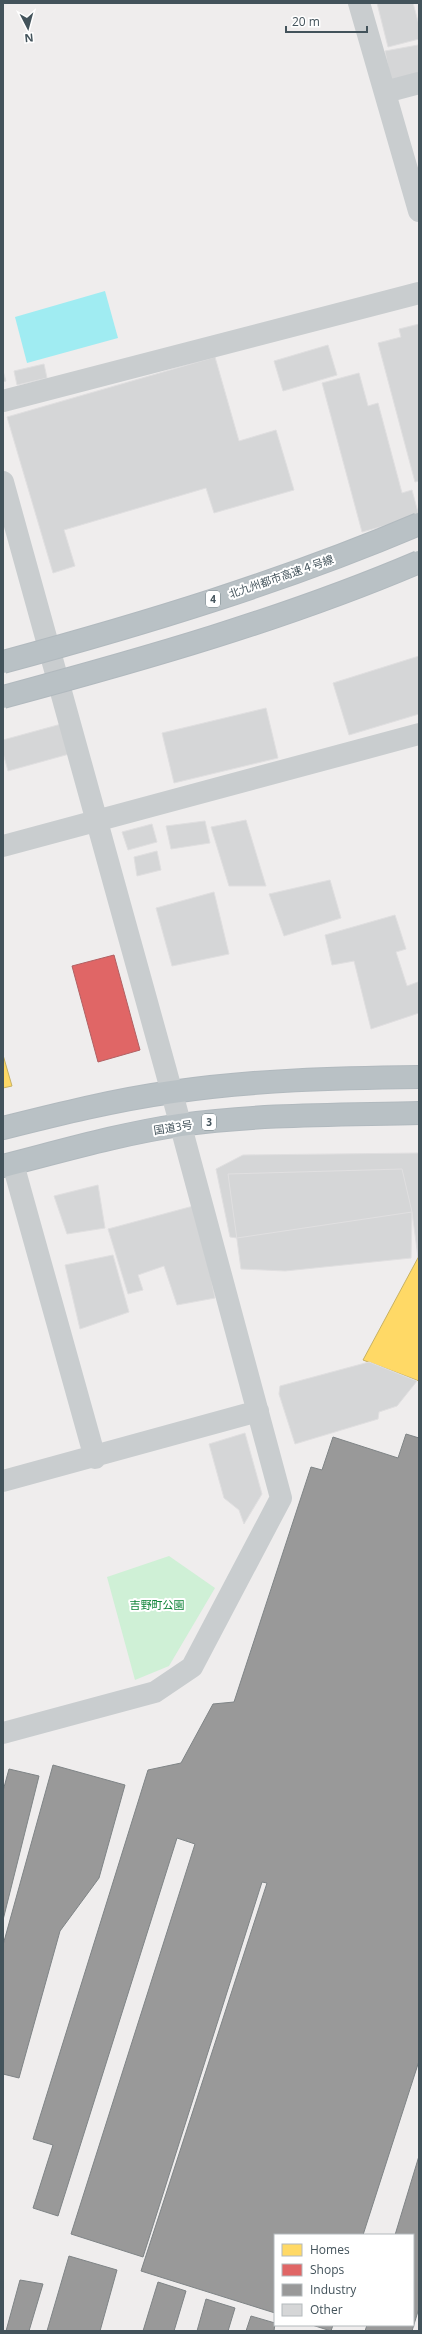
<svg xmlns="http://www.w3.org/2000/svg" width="422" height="2334" font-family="'Open Sans','Noto Sans JP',sans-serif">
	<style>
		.green { fill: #cff0d6 }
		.water { fill: #a0ecf2 }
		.homes { fill: #ffd966; stroke: #c7b163 }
		.shops { fill: #e06666; stroke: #b16063 }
		.industry { fill: #999; stroke: #7f8486 }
		.building { fill: #d5d6d7; stroke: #e0dfe0 }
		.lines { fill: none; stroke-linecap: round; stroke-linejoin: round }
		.highway-casing { stroke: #b1b9be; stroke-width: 24 }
		.minor { stroke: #c9cdcf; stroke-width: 22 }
		.highway { stroke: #b9c1c5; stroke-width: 22 }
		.highway-bridge-casing { stroke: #b1b9be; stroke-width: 24; stroke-linecap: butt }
		.highway-bridge { stroke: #b9c1c5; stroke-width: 22 }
		.labels { text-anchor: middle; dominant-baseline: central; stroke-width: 4; stroke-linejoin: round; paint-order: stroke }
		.shield { fill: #fff; stroke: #7b878c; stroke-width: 1 }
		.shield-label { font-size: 10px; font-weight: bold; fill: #43535b }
		.street-label { font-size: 11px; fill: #43535b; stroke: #fff }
		.park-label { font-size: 11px; fill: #0e8337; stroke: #fff }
	</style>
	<rect width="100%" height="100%" fill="#efeded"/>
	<path class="green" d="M 169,1556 L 215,1588 L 169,1666 L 135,1680 L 107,1577 Z"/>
	<path class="water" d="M 105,291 L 118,338 L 27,363 L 15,317 Z"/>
	<path class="homes" d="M 3,1055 L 12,1086 L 3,1088 Z
		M 419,1256 L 419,1381 L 363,1360 Z"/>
	<path class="shops" d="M 114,955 L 140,1050 L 98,1062 L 72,966 Z"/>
	<path class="industry" d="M 406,1434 L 419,1438 L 419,2061 L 363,2235 L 275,2235 L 275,2313 L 141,2271 L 267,1883 L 262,1882 L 143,2257 L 71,2234 L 195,1844 L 177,1838 L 58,2216 L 33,2208 L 53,2145 L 33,2139 L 148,1770 L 181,1763 L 213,1704 L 234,1702 L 311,1467 L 322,1470 L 333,1437 L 398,1458 Z
		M 53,1765 L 125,1785 L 99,1878 L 60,1931 L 19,2078 L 3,2074 L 3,1945 Z
		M 9,1769 L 39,1776 L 3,1920 L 3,1791 Z
		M 419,2156 L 419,2308 L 412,2331 L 365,2331 L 367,2325 L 413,2325 L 413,2235 L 395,2235 Z
		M 69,2256 L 117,2270 L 100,2331 L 47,2331 Z
		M 20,2280 L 43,2284 L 29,2331 L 6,2331 Z
		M 158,2282 L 186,2291 L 174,2331 L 143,2331 Z
		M 206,2299 L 235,2308 L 228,2331 L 197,2331 Z
		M 251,2316 L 275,2323 L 274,2331 L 246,2331 Z
		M 312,2325 L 333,2325 L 331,2331 Z"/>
	<path class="building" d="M 377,3 L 413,3 L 419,25 L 419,39 L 388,47 Z
		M 418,45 L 419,76 L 391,82 L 385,51 Z
		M 419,324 L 419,481 L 415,482 L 378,343 L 401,337 L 399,329 Z
		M 328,345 L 337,375 L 283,391 L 274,361 Z
		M 215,357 L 239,441 L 276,430 L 294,490 L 214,513 L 206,488 L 64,530 L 75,566 L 53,573 L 7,417 Z
		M 44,364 L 47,378 L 17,385 L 14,371 Z
		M 3,371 L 6,381 L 3,382 Z
		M 359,373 L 368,406 L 378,403 L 402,493 L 412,490 L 419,516 L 362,532 L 322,383 Z
		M 419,656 L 419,714 L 349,735 L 333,683 Z
		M 266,708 L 278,758 L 174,783 L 162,733 Z
		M 65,723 L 73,753 L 8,771 L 3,753 L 3,740 Z
		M 246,820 L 266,886 L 229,886 L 211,827 Z
		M 205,821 L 210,843 L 171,849 L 166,826 Z
		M 152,824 L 157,842 L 128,850 L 122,832 Z
		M 157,851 L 161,870 L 137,876 L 134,857 Z
		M 330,880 L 341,918 L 284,936 L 269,894 Z
		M 214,892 L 229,954 L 172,966 L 156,908 Z
		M 395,915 L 406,949 L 396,952 L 407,986 L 418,982 L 419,1013 L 371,1029 L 354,961 L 332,965 L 325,935 Z
		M 419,1153 L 418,1257 L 412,1212 L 237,1238 L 230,1237 L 216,1169 L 243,1155 Z
		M 402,1169 L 412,1212 L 411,1258 L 285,1271 L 241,1269 L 228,1174 Z
		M 98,1185 L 105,1228 L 67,1234 L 54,1196 Z
		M 197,1205 L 215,1298 L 177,1305 L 164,1266 L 138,1275 L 143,1290 L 128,1294 L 108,1229 Z
		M 113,1255 L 129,1312 L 80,1329 L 65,1265 Z
		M 369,1362 L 417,1381 L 397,1406 L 379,1412 L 378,1419 L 295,1444 L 279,1394 L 280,1386 Z
		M 245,1433 L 262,1494 L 244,1524 L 239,1510 L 224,1498 L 209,1444 Z"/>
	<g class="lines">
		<g class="highway-casing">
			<path id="highway" d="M 3,1128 C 59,1114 115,1100 172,1092 C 253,1080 337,1078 419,1077
				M 3,1166 C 62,1151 120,1134 180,1125 C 259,1114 340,1115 419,1113"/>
		</g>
		<path class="minor" d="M 359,3 L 419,211
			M 385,92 L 419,83
			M 3,401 L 419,293
			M 3,482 L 166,1071 L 281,1498 L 192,1667 L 155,1692 L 3,1733
			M 3,846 L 419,734
			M 13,1164 L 95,1458
			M 3,1481 L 258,1411"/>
		<use href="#highway" class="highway"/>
		<g class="highway-bridge-casing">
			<path id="highway-bridge" d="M 3,662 C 144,624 285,581 419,524
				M 3,697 C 144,659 285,619 419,562"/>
		</g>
		<use href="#highway-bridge" class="highway-bridge"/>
	</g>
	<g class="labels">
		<g class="shield">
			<rect x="206" y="591" width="14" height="16" rx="3"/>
			<rect x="202" y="1114" width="14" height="16" rx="3"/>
		</g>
		<g class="shield-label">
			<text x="213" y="599">4</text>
			<text x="209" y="1122">3</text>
		</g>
		<g class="street-label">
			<text transform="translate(281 576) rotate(-19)">北九州都市高速４号線</text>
			<text transform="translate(173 1127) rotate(-9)">国道3号</text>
		</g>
		<g class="park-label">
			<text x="157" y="1604">吉野町公園</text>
		</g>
	</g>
	<rect width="422" height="2334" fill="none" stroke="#43535b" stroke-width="8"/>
	<rect x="274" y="2234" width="140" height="92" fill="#ffffff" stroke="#b4babd"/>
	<rect x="282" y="2244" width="20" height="12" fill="#ffd966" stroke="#b4babd"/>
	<text x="310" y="2254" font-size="12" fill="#43535b">Homes</text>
	<rect x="282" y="2264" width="20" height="12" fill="#e06666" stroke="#b4babd"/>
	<text x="310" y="2274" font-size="12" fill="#43535b">Shops</text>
	<rect x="282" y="2284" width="20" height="12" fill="#999999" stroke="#b4babd"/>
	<text x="310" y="2294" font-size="12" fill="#43535b">Industry</text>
	<rect x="282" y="2304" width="20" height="12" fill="#d5d6d7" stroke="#b4babd"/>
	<text x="310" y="2314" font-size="12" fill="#43535b">Other</text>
	<g transform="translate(28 28) rotate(174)" stroke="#ffffff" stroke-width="3" paint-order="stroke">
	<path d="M0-3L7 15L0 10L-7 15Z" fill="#43535b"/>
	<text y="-6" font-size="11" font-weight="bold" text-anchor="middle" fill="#43535b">N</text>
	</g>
	<path d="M286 26v6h81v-6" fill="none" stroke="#43535b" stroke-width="2"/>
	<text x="292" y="26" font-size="12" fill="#43535b" stroke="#ffffff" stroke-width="3" paint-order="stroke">20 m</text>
</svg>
